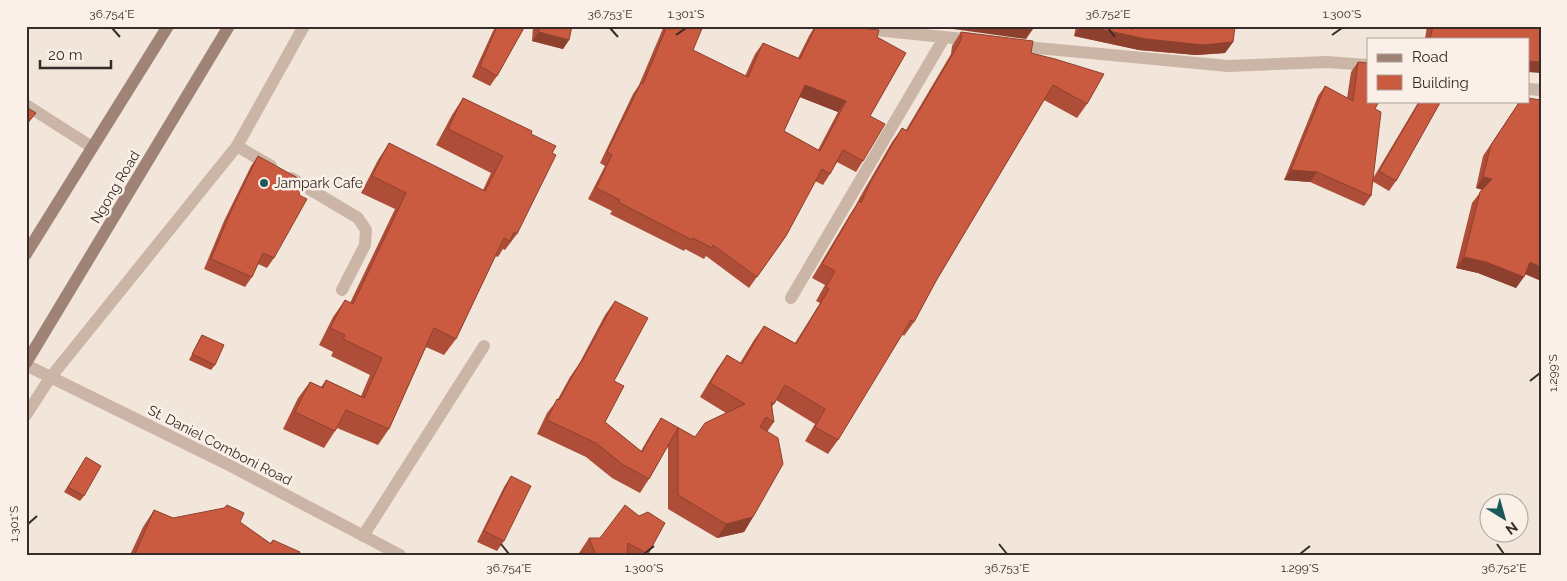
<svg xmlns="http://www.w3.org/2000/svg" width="1567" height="581" font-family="Raleway,sans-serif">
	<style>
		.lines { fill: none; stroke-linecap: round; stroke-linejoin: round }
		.service { stroke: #cbb5a6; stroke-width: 12 }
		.minor { stroke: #cbb5a6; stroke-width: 12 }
		.secondary { stroke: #9f8377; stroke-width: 12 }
		.wall { fill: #ae4e38; fill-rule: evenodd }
		.shaded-wall { fill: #8d402e }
		.building { fill: #ca5b41; stroke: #8d402e; fill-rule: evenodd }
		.ticks { fill: none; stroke: #372b27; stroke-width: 2 }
		.poi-dot { fill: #1b595a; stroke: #faf0e7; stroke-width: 2 }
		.labels { text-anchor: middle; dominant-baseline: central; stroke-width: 5; stroke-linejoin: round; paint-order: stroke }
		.poi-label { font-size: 14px; fill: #372b27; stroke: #faf0e7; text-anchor: start }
		.street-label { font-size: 14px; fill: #372b27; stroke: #faf0e7 }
		.neatline { fill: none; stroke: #372b27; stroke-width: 2 }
		.ticks-label { font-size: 12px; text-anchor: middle; fill: #372b27 }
	</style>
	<rect width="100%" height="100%" fill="#f2e6da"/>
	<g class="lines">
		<path class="service" d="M 26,105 L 92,147
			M 237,146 L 271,166
			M 291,178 L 358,218 L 366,230 L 365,245 L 342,290
			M 791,298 L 944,38"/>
		<path class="minor" d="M 836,26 L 973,40
			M 1015,46 L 1228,66 L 1327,62 L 1368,65
			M 1528,89 L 1541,90
			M 26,365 L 225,463 L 400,555
			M 26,415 L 50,378 L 237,146 L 304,26
			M 363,536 L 484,346"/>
		<path class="secondary" d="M 26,254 L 168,26
			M 26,363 L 229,26"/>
	</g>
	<path class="wall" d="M 496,26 L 525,26 L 497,76 L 490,86 L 472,77 L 493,31 Z
		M 533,26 L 572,26 L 569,40 L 563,49 L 532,41 Z
		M 664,26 L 703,26 L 693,50 L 745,76 L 755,54 L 763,43 L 798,58 L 809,36 L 815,26 L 849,29 L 850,27 L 877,37 L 870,116 L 863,161 L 856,172 L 837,162 L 830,174 L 823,185 L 815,181 L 786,236 L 749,288 L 706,256 L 704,259 L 685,249 L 684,251 L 610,214 L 612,211 L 588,199 L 605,166 L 600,163 L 633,94 L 639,85 ZM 800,97 L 838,112 L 818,150 L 784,131 Z
		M 1076,26 L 1235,26 L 1233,42 L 1225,53 L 1196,55 L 1139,50 L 1074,36 Z
		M 1427,26 L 1541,26 L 1541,72 L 1540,73 L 1528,39 L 1425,39 Z
		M 961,32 L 1031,53 L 1087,104 L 1077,118 L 1044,100 L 936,281 L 914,322 L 904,336 L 902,334 L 838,440 L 828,454 L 805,441 L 815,424 L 776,400 L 772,407 L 774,422 L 767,432 L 753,517 L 744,532 L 717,538 L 668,509 L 668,446 L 649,479 L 640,493 L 612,478 L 586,457 L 537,434 L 547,413 L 558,399 L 570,377 L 579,364 L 605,315 L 615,301 L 614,381 L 605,422 L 641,451 L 652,432 L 661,418 L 695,437 L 726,413 L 700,397 L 717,369 L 727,355 L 740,363 L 754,340 L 764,326 L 795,343 L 820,303 L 816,301 L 825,285 L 812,278 L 849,216 L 856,205 L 860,197 L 892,142 L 902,128 L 906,130 L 951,54 L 952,46 Z
		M 1358,62 L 1375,109 L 1372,180 L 1419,101 L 1441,101 L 1396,181 L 1389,191 L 1372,181 L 1371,196 L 1364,206 L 1310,182 L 1284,180 L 1318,96 L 1325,86 L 1347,98 L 1351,72 Z
		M 463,98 L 531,134 L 552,153 L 517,234 L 505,250 L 503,249 L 498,257 L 495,256 L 456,339 L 444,355 L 426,347 L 389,429 L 378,445 L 337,428 L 324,448 L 283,429 L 298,398 L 310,382 L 321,387 L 326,380 L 361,396 L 370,375 L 331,356 L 333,352 L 319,345 L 333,317 L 345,300 L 350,303 L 395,209 L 361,193 L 378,160 L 389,143 L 483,190 L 491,173 L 436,145 L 452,115 Z
		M 1520,101 L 1525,274 L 1516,288 L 1478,273 L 1456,268 L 1472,203 L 1482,190 L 1476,188 L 1483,156 Z
		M 258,156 L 299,195 L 274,258 L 267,268 L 258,264 L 252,277 L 245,287 L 204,269 L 224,221 L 251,166 Z
		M 202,335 L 215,365 L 211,370 L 189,360 L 199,340 Z
		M 86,457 L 84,496 L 80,501 L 64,492 Z
		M 511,476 L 504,541 L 497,551 L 477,542 L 504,487 Z
		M 154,510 L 173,518 L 240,522 L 270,543 L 273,540 L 299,555 L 130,555 L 143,527 Z
		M 639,516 L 665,523 L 647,555 L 580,555 L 579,553 L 589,538 L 600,538 Z"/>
	<path class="shaded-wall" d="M 955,26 L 1009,26 L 1033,29 L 1026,39 L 953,29 Z
		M 1081,26 L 1086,26 L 1233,42 L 1225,53 L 1196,55 L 1139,50 L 1074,36 Z
		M 539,32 L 569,40 L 563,49 L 532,41 Z
		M 1528,61 L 1541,62 L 1541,72 L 1540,73 L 1528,72 Z
		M 805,85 L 846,101 L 838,112 L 797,96 Z
		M 1291,170 L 1317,172 L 1310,182 L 1284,180 Z
		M 1483,177 L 1492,179 L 1484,190 L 1476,188 Z
		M 1464,257 L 1486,262 L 1524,277 L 1516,288 L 1478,273 L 1456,268 Z
		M 1530,262 L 1541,267 L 1541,281 L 1522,273 Z
		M 753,517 L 744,532 L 717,538 L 726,524 Z"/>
	<path class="building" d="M 497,26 L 525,26 L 497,76 L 480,66 Z
		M 539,26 L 572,26 L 569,40 L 539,32 Z
		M 667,26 L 703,26 L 693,50 L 748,77 L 763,43 L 800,59 L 816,26 L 830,26 L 850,29 L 850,27 L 879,30 L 877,37 L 906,53 L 870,116 L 885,124 L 863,161 L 843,150 L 830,174 L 822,169 L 786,236 L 757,277 L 713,245 L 712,248 L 693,238 L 692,240 L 618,202 L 620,200 L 596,188 L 612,155 L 607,152 L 641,83 L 643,84 ZM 805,85 L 846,101 L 820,151 L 784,131 Z
		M 1009,26 L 1034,26 L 1033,29 Z
		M 1086,26 L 1131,26 L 1132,30 L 1133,26 L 1235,26 L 1233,42 L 1203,45 L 1146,39 Z
		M 1433,26 L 1541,26 L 1541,62 L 1528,61 L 1528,39 L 1430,39 Z
		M 961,32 L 1033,41 L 1031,53 L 1055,59 L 1104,74 L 1087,104 L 1053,85 L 936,281 L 914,322 L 911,320 L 838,440 L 815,427 L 825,409 L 785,385 L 774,404 L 771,402 L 774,422 L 766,417 L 760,427 L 778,438 L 783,464 L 753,517 L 726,524 L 678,495 L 678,428 L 649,479 L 622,464 L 596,443 L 547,420 L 557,399 L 559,400 L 580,363 L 581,363 L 615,301 L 648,318 L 614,381 L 624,386 L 605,422 L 642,452 L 661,418 L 695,437 L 705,423 L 745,404 L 710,383 L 727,355 L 742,364 L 764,326 L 796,344 L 829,289 L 826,287 L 835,271 L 822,264 L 859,201 L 861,203 L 870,183 L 902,128 L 907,131 L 961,40 Z
		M 1358,62 L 1368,63 L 1368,101 L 1379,101 L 1375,109 L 1381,112 L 1371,196 L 1317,172 L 1291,170 L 1325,86 L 1353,101 Z
		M 463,98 L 532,131 L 531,134 L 556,146 L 552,153 L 556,155 L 517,234 L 514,232 L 510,241 L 504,238 L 456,339 L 434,328 L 389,429 L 346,410 L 335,431 L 295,412 L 310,382 L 323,388 L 326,380 L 364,398 L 382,358 L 343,339 L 345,335 L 330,328 L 345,300 L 353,304 L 406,193 L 372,176 L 389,143 L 485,191 L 503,156 L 448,129 Z
		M 1528,98 L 1541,100 L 1541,267 L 1530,262 L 1524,277 L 1486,262 L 1464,257 L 1480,192 L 1492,179 L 1483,177 L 1491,145 L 1520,101 L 1528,101 Z
		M 1420,101 L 1441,101 L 1396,181 L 1379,171 Z
		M 26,107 L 36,113 L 26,125 Z
		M 258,156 L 305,182 L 299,195 L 307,199 L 274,258 L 263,253 L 252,277 L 211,259 L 231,211 Z
		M 202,335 L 224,345 L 215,365 L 192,354 Z
		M 86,457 L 101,466 L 84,496 L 68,487 Z
		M 511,476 L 531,486 L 504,541 L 484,531 Z
		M 227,505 L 244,513 L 240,522 L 271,544 L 273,540 L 300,552 L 299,555 L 135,554 L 154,510 L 173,518 L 224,508 Z
		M 625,505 L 639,516 L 648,512 L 665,523 L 648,554 L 628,543 L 627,555 L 596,555 L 589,538 L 600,538 Z"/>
	<path class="ticks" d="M 112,28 L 120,37M 610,28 L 618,37M 1108,28 L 1115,37M 676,35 L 686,28M 1332,35 L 1342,28M 1530,381 L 1540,373M 28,524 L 37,516M 501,544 L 509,554M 999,544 L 1007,554M 1497,544 L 1504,554M 644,554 L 654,546M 1300,554 L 1310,546"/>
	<circle class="poi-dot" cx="264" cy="183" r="5"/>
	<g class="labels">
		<g class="poi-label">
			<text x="274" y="183">Jampark Cafe</text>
		</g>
		<g class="street-label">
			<text transform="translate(115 187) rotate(-59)">Ngong Road</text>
			<text transform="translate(220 445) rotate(27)">St. Daniel Comboni Road</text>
		</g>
	</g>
	<rect width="1567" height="581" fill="none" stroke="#faf0e7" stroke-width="55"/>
	<rect x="1367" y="38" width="162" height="65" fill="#faf0e7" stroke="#aca19a"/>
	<rect x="1377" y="54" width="25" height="8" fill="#9f8377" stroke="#aca19a"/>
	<text x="1412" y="62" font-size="15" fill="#372b27">Road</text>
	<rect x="1377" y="75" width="25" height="15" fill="#ca5b41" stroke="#aca19a"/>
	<text x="1412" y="88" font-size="15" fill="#372b27">Building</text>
	<g transform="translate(1504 518) rotate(143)"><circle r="24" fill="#faf0e7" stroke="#aca19a"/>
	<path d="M0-4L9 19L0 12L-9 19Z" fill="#1b595a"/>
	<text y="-8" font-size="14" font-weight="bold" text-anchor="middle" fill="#372b27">N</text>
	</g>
	<path d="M40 60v8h71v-8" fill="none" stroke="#372b27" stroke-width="2.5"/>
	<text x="48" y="60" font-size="15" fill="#372b27" stroke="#faf0e7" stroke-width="4" paint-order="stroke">20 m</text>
	<rect x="28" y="28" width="1512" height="526" class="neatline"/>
	<g class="ticks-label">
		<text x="112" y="18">36.754°E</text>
		<text x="610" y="18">36.753°E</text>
		<text x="686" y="18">1.301°S</text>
		<text x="1108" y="18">36.752°E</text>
		<text x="1342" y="18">1.300°S</text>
		<text transform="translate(1553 373) rotate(-90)" y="4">1.299°S</text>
		<text transform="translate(14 524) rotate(-90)" y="4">1.301°S</text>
		<text x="509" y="572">36.754°E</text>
		<text x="644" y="572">1.300°S</text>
		<text x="1007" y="572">36.753°E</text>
		<text x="1300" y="572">1.299°S</text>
		<text x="1504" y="572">36.752°E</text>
	</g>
</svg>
